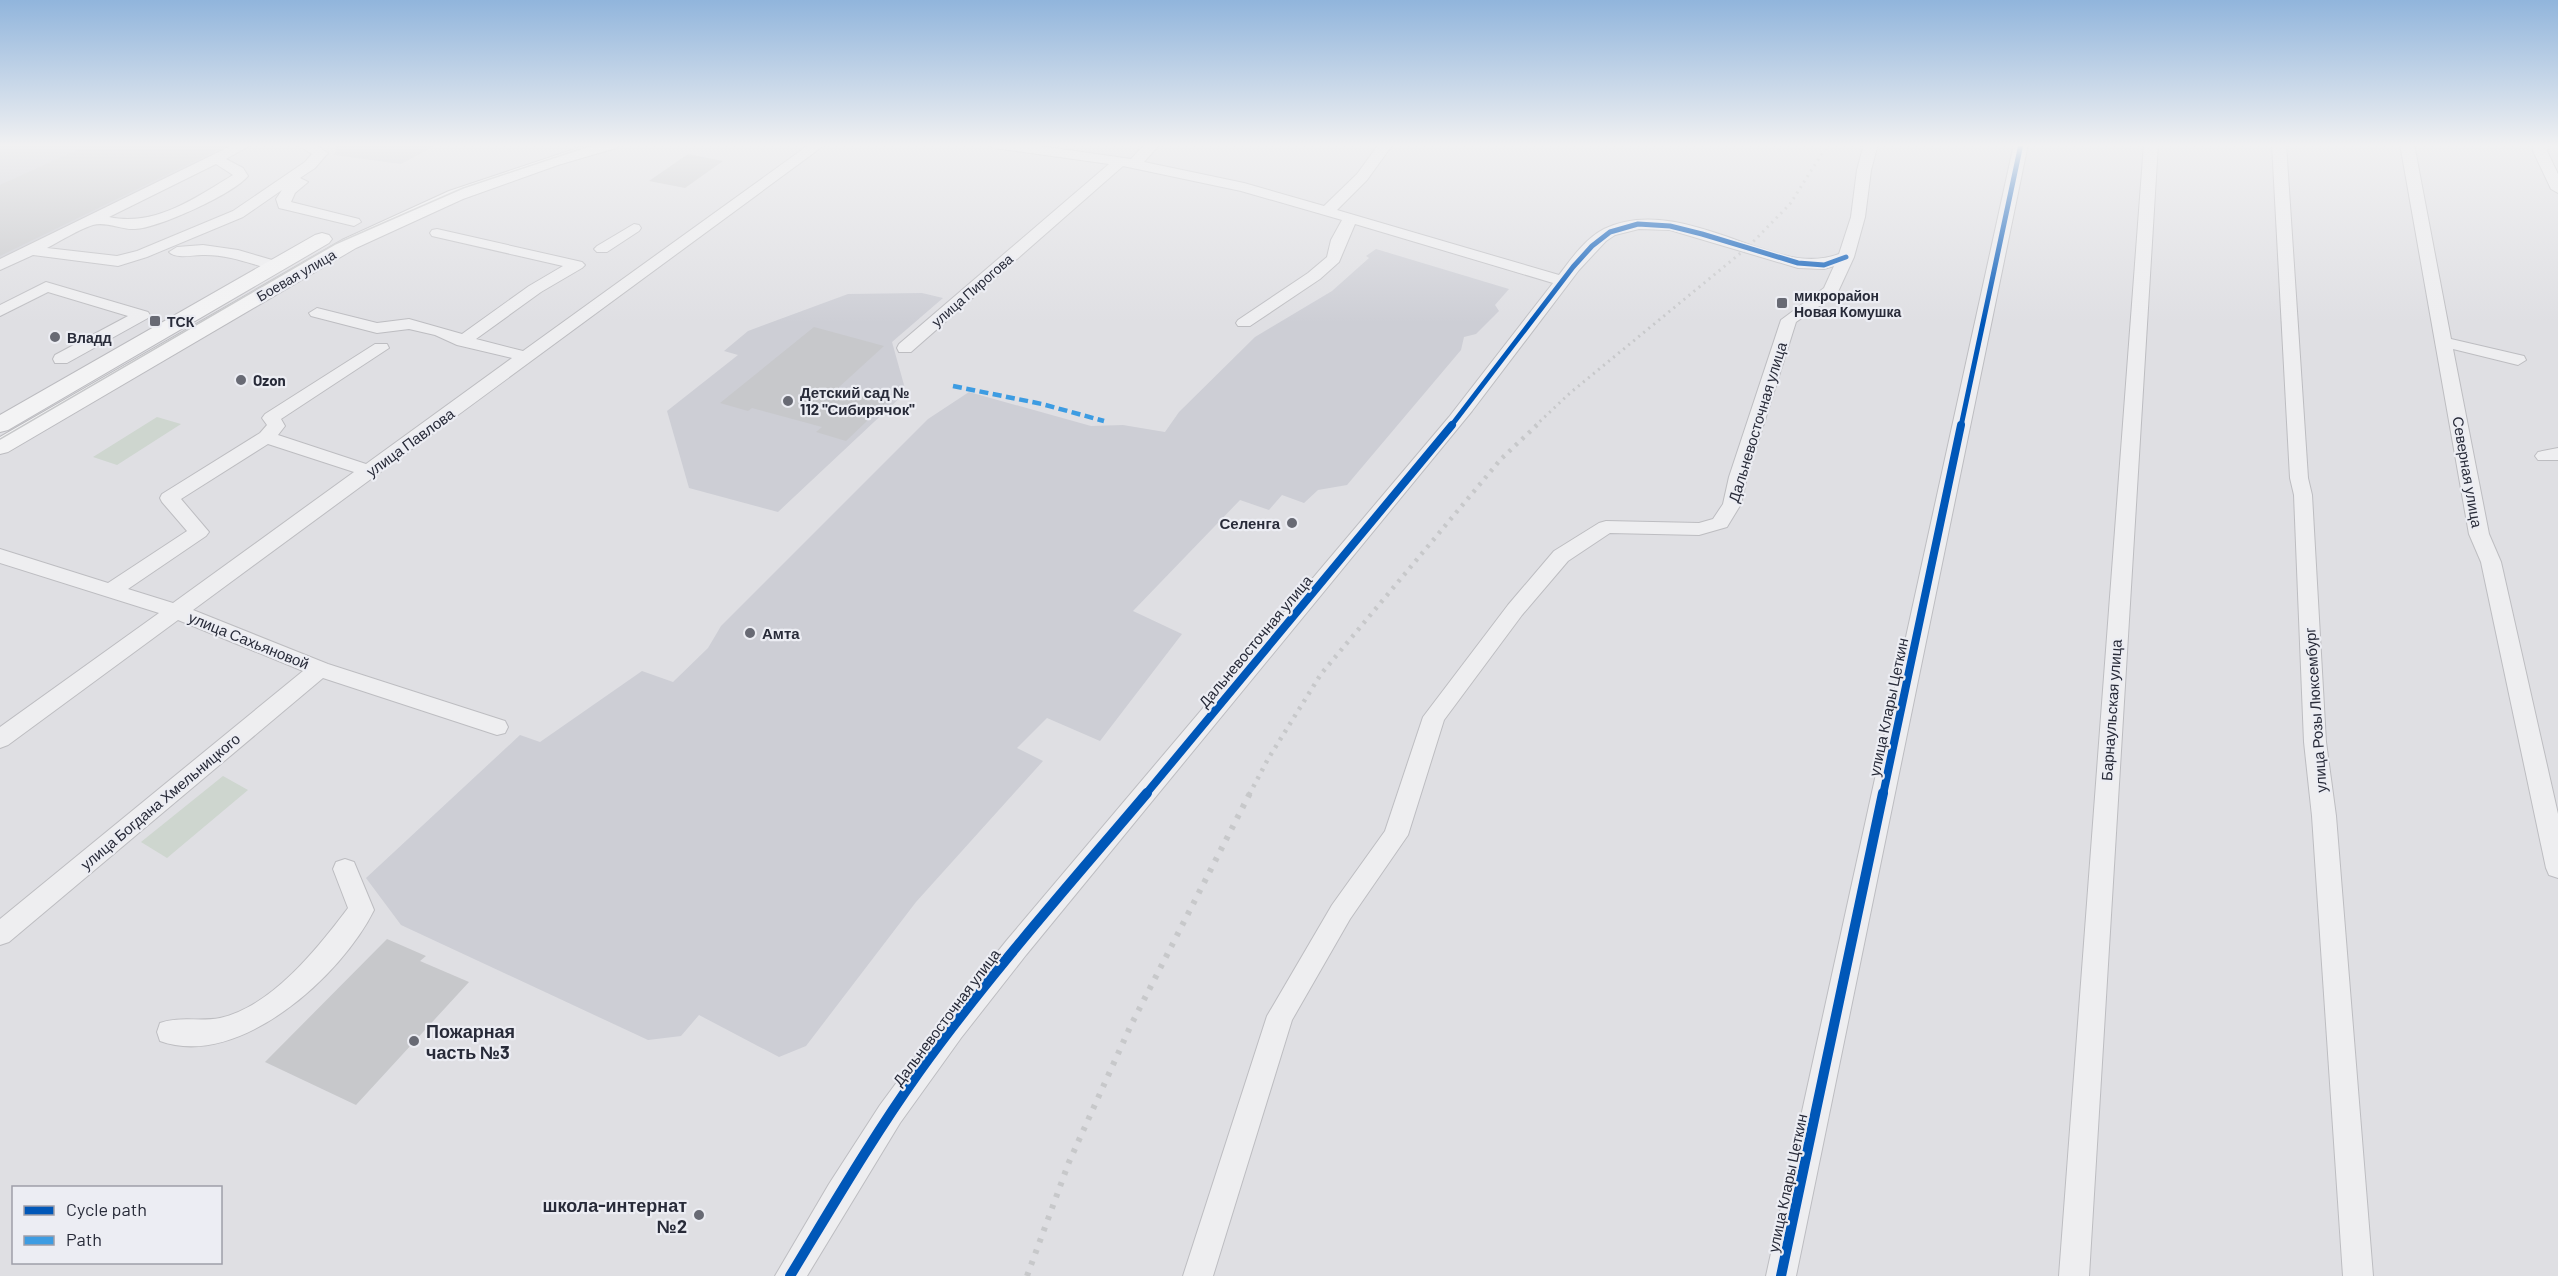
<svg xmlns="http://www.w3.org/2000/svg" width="2558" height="1276" font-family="Barlow,sans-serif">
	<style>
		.built { fill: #cdced5 }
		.green { fill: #ced6cf }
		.building { fill: #c7c8cb }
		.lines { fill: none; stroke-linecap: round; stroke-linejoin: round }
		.minor-casing { stroke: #bdbdc1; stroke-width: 2 }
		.major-casing { stroke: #bcbcc0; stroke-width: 2 }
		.minor { fill: #eeeef0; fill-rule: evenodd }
		.major { fill: #f3f3f4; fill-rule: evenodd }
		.tram { stroke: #c7c8ca; stroke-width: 1.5 }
		.rail-far2 { stroke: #c7c8ca; stroke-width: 3; stroke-dasharray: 2 4.5; stroke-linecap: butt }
		.rail-far1 { stroke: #c7c8ca; stroke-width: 4.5; stroke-dasharray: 3 6; stroke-linecap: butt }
		.rail { stroke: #c7c8ca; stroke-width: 6; stroke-dasharray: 4 8; stroke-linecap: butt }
		.quiet { stroke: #3d9ce2; stroke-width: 4.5; stroke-dasharray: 9 4.5; stroke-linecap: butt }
		.cycleway-far2-casing { stroke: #ecedf3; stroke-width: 8 }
		.cycleway-far1-casing { stroke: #ecedf3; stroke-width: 11 }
		.cycleway-casing { stroke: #ecedf3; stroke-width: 14 }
		.cycleway-far2 { stroke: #0057b8; stroke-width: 5 }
		.cycleway-far1 { stroke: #0057b8; stroke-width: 8 }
		.cycleway { stroke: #0057b8; stroke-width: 10 }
		.poi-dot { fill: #686a74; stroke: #ecedf3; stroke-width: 2 }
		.labels { text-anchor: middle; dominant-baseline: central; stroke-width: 4.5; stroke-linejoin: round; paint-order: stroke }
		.far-street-label { font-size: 14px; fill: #282b39; stroke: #ecedf3 }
		.far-poi-label { font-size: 14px; font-weight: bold; fill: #282b39; stroke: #ecedf3; text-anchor: start }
		.poi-label { font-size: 15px; font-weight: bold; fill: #282b39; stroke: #ecedf3; text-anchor: start }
		.street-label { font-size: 15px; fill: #282b39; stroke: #ecedf3 }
		.near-poi-label { font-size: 18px; font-weight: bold; fill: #282b39; stroke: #ecedf3; text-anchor: start }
	</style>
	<rect width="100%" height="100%" fill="#dfdfe3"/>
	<path class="built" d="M 0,144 L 238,144 L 0,261 Z
		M 338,144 L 438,144 L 401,164 L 334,155 Z
		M 1376,249 L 1509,289 L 1495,305 L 1499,311 L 1476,334 L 1464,337 L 1461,350 L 1347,485 L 1318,490 L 1304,503 L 1282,495 L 1269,510 L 1240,500 L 1133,611 L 1182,634 L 1100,741 L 1047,718 L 1017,748 L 1043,761 L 916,902 L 806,1046 L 779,1057 L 699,1015 L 681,1036 L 648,1040 L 401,925 L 366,878 L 520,735 L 540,742 L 642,671 L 673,682 L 708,648 L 721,626 L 928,419 L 969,392 L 1091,426 L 1123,425 L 1165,432 L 1179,412 L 1255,337 L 1332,291 L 1369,258 L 1366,256 Z
		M 922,293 L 943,298 L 892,342 L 906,392 L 778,512 L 689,488 L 667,411 L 738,355 L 724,351 L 748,331 L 848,294 Z"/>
	<path class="green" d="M 157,417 L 181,424 L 117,465 L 93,457 Z
		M 223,776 L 248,790 L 167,858 L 141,842 Z"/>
	<path class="building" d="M 90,144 L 230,144 L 0,256 L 0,185 Z
		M 688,154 L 723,161 L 685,188 L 649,181 Z
		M 814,327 L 884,346 L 838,388 L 887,402 L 846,441 L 816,432 L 822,427 L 752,408 L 748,411 L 720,403 Z
		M 387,939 L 426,956 L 420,961 L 469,982 L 356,1105 L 265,1062 Z"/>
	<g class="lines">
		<g class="minor-casing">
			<path id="minor" d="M 235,144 L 253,144 L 226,159 L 243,168 L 248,176 C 233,194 159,228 135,229 C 122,230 105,221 93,225 C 78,230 62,240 47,248 L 117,256 L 137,251 L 233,211 L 305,162 L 312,154 L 296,144 L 314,144 L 328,153 L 315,168 L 300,178 L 308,182 L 295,193 L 291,202 L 359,219 L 361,222 L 354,226 L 279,208 L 276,199 L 282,190 L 243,217 L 147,257 L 118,266 L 33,255 L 0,270 L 0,259 ZM 216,164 L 233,175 C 195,198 155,227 109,217 Z
				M 810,144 L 826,144 L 193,610 L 328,664 L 505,721 L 508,727 L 505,733 L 497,735 L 323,678 L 9,942 L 0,945 L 0,919 L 303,671 L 178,620 L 8,745 L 0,748 L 0,727 L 159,613 L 0,563 L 0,549 L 108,583 L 187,531 L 162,502 L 160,498 L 162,494 L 260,433 L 267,425 L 262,418 L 265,414 L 375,344 L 387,344 L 389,348 L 281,419 L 285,426 L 278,435 L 366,464 L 512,358 L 457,345 L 435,335 L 409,329 L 377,333 L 311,316 L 309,313 L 317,308 L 377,323 L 409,319 L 462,334 L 529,286 L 563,266 L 432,236 L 430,233 L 432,230 L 437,229 L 582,262 L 585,265 L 582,268 L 541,292 L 476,339 L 523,351 ZM 268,444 L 354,472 L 173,603 L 128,589 L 206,536 L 209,532 L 181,499 Z
				M 987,144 L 1026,144 L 1131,159 L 1145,144 L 1160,144 L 1144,162 L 1244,183 L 1324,206 L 1357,174 L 1379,144 L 1393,144 L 1367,180 L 1337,210 L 1559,275 C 1571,259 1585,239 1604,229 C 1653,205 1712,232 1759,248 C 1786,257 1812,264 1839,254 L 1851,217 L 1857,170 L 1864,144 L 1878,144 L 1871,170 L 1865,217 L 1854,257 L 1837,294 L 1796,322 L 1747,477 L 1741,504 L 1727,527 L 1699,535 L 1610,533 L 1568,561 L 1522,615 L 1444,720 L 1408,835 L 1350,919 L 1292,1020 L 1213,1276 L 1183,1276 L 1267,1016 L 1332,905 L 1385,831 L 1423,717 L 1508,605 L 1554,551 L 1599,523 L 1606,521 L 1699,523 L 1713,519 L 1723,504 L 1729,477 L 1781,320 L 1824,288 L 1834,266 L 1824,269 L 1798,268 L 1670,230 L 1639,229 L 1615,235 L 1606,241 L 1579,270 L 1472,411 L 1026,955 L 961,1038 L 900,1123 L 807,1276 L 775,1276 L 829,1184 L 880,1105 L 942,1021 L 1007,940 L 1449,417 L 1553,283 L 1355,224 L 1339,262 L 1320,279 L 1250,326 L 1238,326 L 1236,323 L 1238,320 L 1308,273 L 1327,257 L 1331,240 L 1342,220 L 1241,191 L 1123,166 L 911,352 L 899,352 L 897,348 L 899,344 L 1109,164 L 994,148 Z
				M 2014,144 L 2028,144 L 1796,1276 L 1766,1276 Z
				M 2144,144 L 2158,144 L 2089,1276 L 2059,1276 Z
				M 2272,144 L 2286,144 L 2308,478 L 2312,495 L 2326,742 L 2336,816 L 2373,1276 L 2343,1276 L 2312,816 L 2304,742 L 2294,495 L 2290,478 Z
				M 2400,144 L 2414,144 L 2451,339 L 2524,356 L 2526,360 L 2518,365 L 2453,349 L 2489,534 L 2501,562 L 2558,814 L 2558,878 L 2549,875 L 2546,868 L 2481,562 L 2469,534 Z
				M 2534,144 L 2548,144 L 2547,151 L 2558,174 L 2558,193 L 2551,189 L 2533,151 Z
				M 634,224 L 639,225 L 641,228 L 639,231 L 607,252 L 597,252 L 594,249 L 597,246 Z
				M 203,245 L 238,250 L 279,262 L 282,265 L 274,270 C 251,264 229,255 205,255 C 194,254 177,260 169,252 L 177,247 Z
				M 46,282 L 148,312 L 150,315 L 148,318 L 67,363 L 55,363 L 53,359 L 55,355 L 128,316 L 48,292 L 0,316 L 0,305 Z
				M 2558,448 L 2558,460 L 2538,460 L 2535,456 L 2538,452 Z
				M 345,859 L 354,862 L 374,910 C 342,975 239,1070 160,1041 L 157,1032 L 160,1023 C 179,1016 200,1022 220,1018 C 271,1007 318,948 348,908 L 333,869 L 336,862 Z"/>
		</g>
		<g class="major-casing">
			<path id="major" d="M 590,144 L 619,144 L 616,148 L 558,165 L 463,199 L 356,248 L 8,452 L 0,454 L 0,437 L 342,240 L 449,191 Z
				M 322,233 L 329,235 L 332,239 L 329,243 L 8,430 L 0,432 L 0,415 L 315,235 Z"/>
		</g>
		<use href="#minor" class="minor"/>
		<use href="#major" class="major"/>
		<path class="tram" d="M 0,439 L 335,244 L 463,188 L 595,144"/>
		<path class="rail-far2" d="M 1535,426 L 1570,393 L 1748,247 L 1790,204 L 1828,144"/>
		<path class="rail-far1" d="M 1249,795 L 1268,759 L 1321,674 L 1501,459 L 1537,425"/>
		<path class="rail" d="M 1027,1276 L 1069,1162 L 1131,1025 L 1250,793"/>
		<path class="quiet" d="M 953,386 L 1042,404 L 1104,421"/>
		<g class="cycleway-far2-casing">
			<path id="cycleway-far2" d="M 1451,426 L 1573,267 L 1592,246 L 1610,232 L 1638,224 L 1670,226 L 1702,234 L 1798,263 L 1824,265 L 1846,257
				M 1961,426 L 2021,144"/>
		</g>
		<g class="cycleway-far1-casing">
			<path id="cycleway-far1" d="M 1145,795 L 1452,425
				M 1883,795 L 1961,425"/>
		</g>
		<g class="cycleway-casing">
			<path id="cycleway" d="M 790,1276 C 832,1207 872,1138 919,1072 C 989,975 1069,885 1147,793
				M 1781,1276 L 1883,793"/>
		</g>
		<use href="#cycleway-far2" class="cycleway-far2"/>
		<use href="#cycleway-far1" class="cycleway-far1"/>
		<use href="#cycleway" class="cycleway"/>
	</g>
	<linearGradient id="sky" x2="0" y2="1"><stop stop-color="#91b5dc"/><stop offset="0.45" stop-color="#f1f1f2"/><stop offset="1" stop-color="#f1f1f2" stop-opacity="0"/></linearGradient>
	<rect width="2558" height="323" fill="url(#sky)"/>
	<g class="poi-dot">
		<rect x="1776" y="297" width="12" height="12" rx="3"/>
		<rect x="149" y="315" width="12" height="12" rx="3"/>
		<circle cx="55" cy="337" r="6"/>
		<circle cx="241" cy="380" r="6"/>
		<circle cx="788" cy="401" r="6"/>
		<circle cx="1292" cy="523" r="6"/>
		<circle cx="750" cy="633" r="6"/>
		<circle cx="414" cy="1041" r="6"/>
		<circle cx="699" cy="1215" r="6"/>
	</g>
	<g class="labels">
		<g class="far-street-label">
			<text transform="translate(296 275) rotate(-30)">Боевая улица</text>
			<text transform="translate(972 290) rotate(-41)">улица Пирогова</text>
		</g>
		<g class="far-poi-label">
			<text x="1794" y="295">микрорайон<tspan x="1794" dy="16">Новая Комушка</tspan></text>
			<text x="167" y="321">ТСК</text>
			<text x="67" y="337">Владд</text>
		</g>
		<g class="poi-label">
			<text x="253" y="380">Ozon</text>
			<text x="800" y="392">Детский сад №<tspan x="800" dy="17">112 "Сибирячок"</tspan></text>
			<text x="1280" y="523" text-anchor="end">Селенга</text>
			<text x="762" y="633">Амта</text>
		</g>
		<g class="street-label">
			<text transform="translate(1757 422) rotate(-73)">Дальневосточная улица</text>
			<text transform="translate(410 442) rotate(-36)">улица Павлова</text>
			<text transform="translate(2468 472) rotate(80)">Северная улица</text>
			<text transform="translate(249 640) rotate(22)">улица Сахьяновой</text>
			<text transform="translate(1255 641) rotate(-50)">Дальневосточная улица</text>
			<text transform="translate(1888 707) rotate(-78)">улица Клары Цеткин</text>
			<text transform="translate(2111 710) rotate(-86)">Барнаульская улица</text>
			<text transform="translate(2315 710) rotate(-94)">улица Розы Люксембург</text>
			<text transform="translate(160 801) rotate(-40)">улица Богдана Хмельницкого</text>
			<text transform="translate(946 1017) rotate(-53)">Дальневосточная улица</text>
			<text transform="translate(1787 1183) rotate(-78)">улица Клары Цеткин</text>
		</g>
		<g class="near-poi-label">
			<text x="426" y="1031">Пожарная<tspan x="426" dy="21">часть №3</tspan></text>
			<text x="687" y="1205" text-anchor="end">школа-интернат<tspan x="687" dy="21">№2</tspan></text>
		</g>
	</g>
	<rect x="12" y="1186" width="210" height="78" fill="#ecedf3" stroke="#9e9fa9" stroke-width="1.5"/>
	<rect x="24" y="1206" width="30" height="9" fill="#0057b8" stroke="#9e9fa9" stroke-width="1.5"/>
	<text x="66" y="1216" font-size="18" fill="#282b39">Cycle path</text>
	<rect x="24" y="1236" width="30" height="9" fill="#3d9ce2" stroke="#9e9fa9" stroke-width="1.5"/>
	<text x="66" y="1246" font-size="18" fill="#282b39">Path</text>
</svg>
